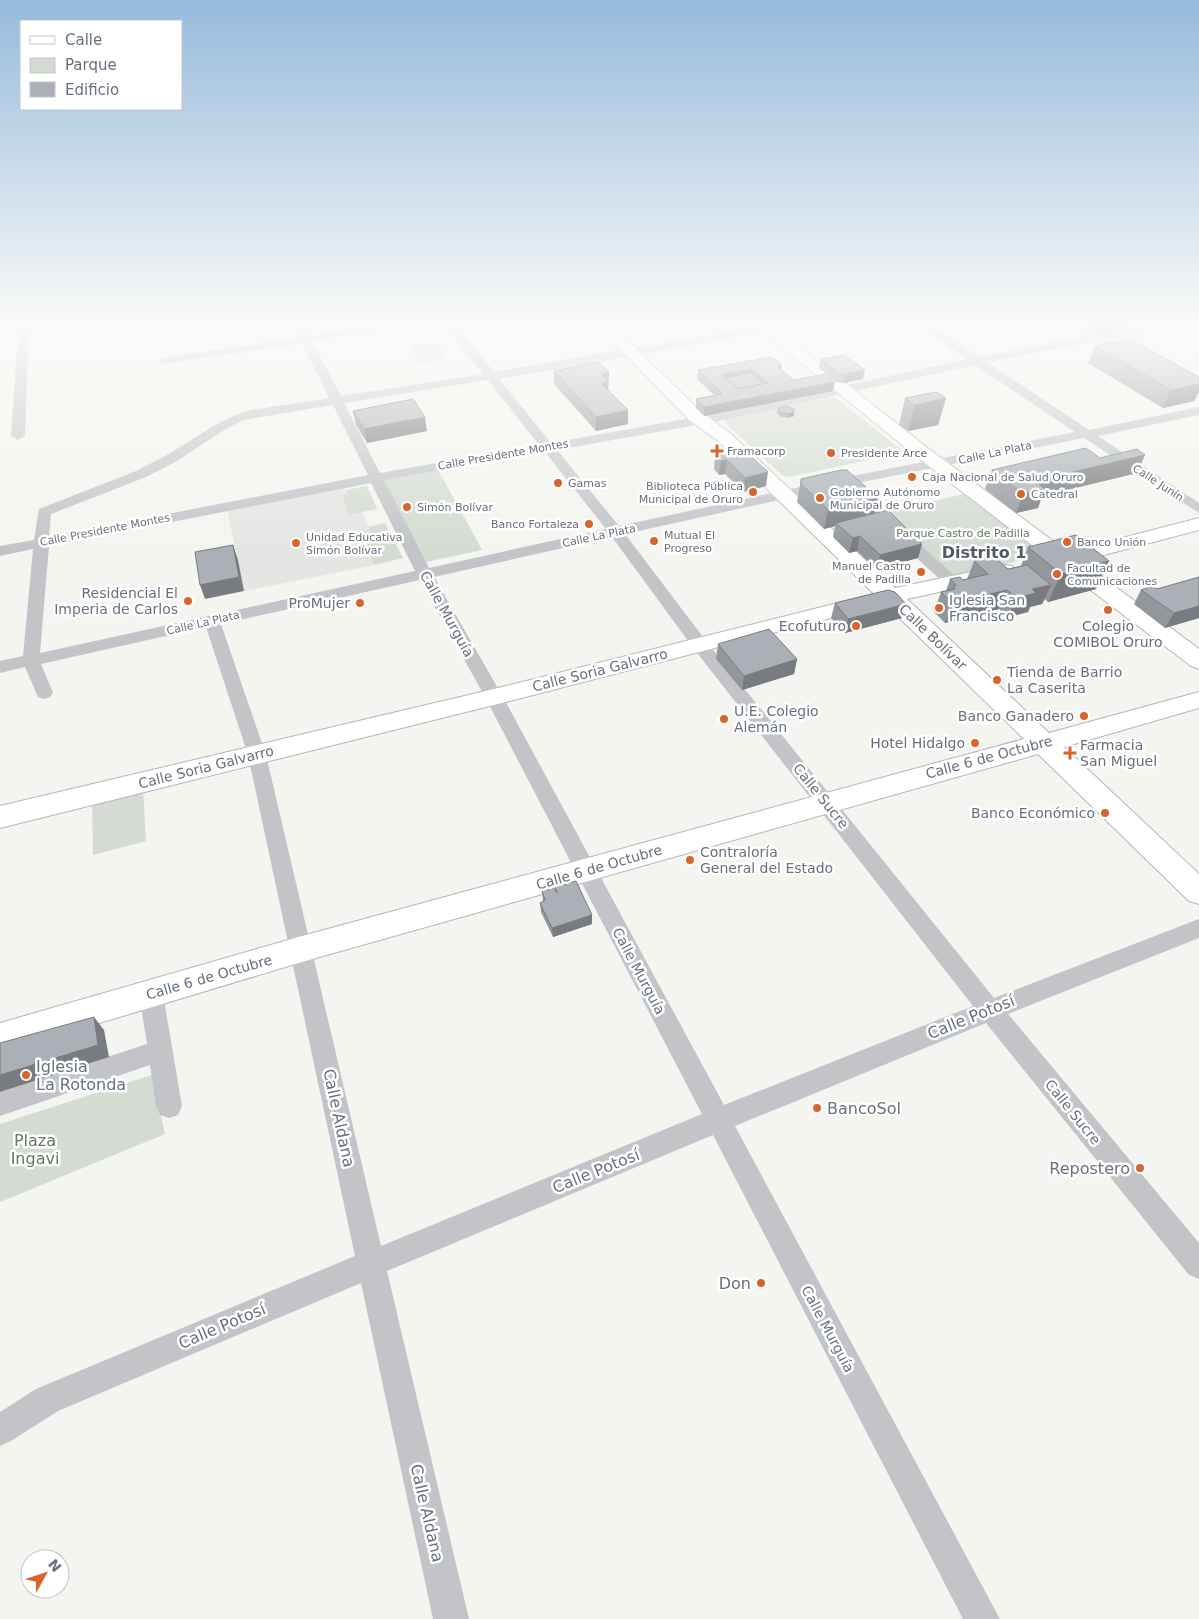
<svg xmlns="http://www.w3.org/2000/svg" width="1199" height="1619" font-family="'DejaVu Sans',sans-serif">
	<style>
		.built { fill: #e4e6e4 }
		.green { fill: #d4dbd2 }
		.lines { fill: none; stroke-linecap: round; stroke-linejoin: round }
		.secondary-casing { stroke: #b2b6ba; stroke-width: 2 }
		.street { fill: #c2c4c8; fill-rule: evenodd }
		.secondary { fill: #fff; fill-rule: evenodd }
		.wall { fill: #93979d }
		.shaded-wall { fill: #787b7f }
		.building { fill: #abb0b6; stroke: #787b7f; fill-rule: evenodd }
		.poi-dot { fill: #d7652e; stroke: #fff; stroke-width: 2 }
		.labels { text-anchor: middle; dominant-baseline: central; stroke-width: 5; stroke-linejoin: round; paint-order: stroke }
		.far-poi-label { font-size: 11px; fill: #65717f; stroke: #fff; text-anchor: start }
		.far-street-label { font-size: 11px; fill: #65717f; stroke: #fff }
		.far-park-label { font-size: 11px; fill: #657763; stroke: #fff }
		.poi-label { font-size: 14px; fill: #65717f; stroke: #fff; text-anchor: end }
		.street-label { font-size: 14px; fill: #65717f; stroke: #fff }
		.far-district-label { font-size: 16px; font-weight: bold; fill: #525b65; stroke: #fff }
		.near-street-label { font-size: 16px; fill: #65717f; stroke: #fff }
		.near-poi-label { font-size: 16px; fill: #65717f; stroke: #fff; text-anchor: start }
		.near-park-label { font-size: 16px; fill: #657763; stroke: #fff }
	</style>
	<rect width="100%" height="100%" fill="#f4f4f0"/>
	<path class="built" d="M 344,487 L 347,494 L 342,495 L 349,514 L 363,512 L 369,530 L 355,533 L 370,554 L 374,565 L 244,591 L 227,509 Z"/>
	<path class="green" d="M 435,342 L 447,358 L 421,363 L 410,346 Z
		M 830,397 L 837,399 L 902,450 L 901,453 L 789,477 L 782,475 L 724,422 L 726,417 Z
		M 437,468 L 482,550 L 426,562 L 381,477 Z
		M 367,486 L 377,509 L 349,515 L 342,495 L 347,494 L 346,490 Z
		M 972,492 L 1045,555 L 952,576 L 884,513 Z
		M 385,523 L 403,558 L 374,565 L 370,554 L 363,556 L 355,533 L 369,530 L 368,527 Z
		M 143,788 L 146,841 L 93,855 L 92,801 Z
		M 152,1075 L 165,1134 L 0,1202 L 0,1124 Z"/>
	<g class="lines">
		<g class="secondary-casing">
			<path id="secondary" d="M 593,322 L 609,322 L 700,411 L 730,433 L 895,588 L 1004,565 L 1012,566 L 1015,571 L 1012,576 L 907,599 L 1049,733 L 1199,692 L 1199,708 L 1064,747 L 1199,874 L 1199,904 L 1189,901 L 1038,754 L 302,962 L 0,1053 L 0,1023 L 302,936 L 1024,739 L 885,604 L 494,705 L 0,828 L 0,806 L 494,689 L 874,594 L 718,441 L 688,419 Z
				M 751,322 L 768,322 L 929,449 L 1068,552 L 1199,518 L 1199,530 L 1081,561 L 1199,649 L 1199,669 L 1191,666 L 1059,566 L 1054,564 L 1051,560 L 917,457 Z"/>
		</g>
		<path class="street" d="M 19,322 L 29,322 L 25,436 L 18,440 L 11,436 Z
			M 292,322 L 303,322 L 309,335 L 395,322 L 422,322 L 417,325 L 312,341 L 341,396 L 483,374 L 442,322 L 453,322 L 494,372 L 785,322 L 810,322 L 805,325 L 499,379 L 551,443 L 719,413 L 967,359 L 914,322 L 927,322 L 979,357 L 1087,336 L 1065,322 L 1078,322 L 1099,334 L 1163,322 L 1186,322 L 1181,325 L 1107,339 L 1107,343 L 1096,341 L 987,362 L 1089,430 L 1199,407 L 1199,415 L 1098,436 L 1199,503 L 1199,513 L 1084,438 L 842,486 L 625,534 L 706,641 L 994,998 L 1199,919 L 1199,938 L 1008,1014 L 1199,1243 L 1199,1279 L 1189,1275 L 986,1023 L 735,1126 L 1000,1619 L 963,1619 L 713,1135 L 387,1271 L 469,1619 L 433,1619 L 361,1283 L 58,1411 L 11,1441 L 0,1446 L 0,1412 L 36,1389 L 355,1256 L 248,755 L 206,627 L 41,664 L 53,693 L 50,697 L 44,699 L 38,697 L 25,667 L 0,673 L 0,661 L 23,656 L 33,549 L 0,556 L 0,546 L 34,540 L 39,509 L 136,471 L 167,455 L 215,425 L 235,415 L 252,410 L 329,398 L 302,343 L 164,364 L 158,361 L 164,358 L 299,337 ZM 975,365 L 1075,432 L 842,478 L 619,526 L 557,450 L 719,421 ZM 488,380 L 539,445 L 380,473 L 344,403 ZM 333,405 L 368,475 L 49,537 L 51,514 L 146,477 L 177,461 L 224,430 L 244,420 ZM 545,452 L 606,529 L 429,568 L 384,480 ZM 371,483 L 415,571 L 40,653 L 49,546 ZM 612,537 L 694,649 L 973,1006 L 724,1105 L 503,697 L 434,577 ZM 420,580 L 485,697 L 702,1114 L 381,1246 L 266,755 L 221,624 Z
			M 854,489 L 859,490 L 957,578 L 959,581 L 957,584 L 945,584 L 849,496 L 847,493 L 849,490 Z
			M 151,984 L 159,987 L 163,994 L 182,1106 L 178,1115 L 169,1118 L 160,1115 L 156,1106 L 150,1065 L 0,1116 L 0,1092 L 147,1044 L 139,994 L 143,987 Z"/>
		<use href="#secondary" class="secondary"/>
	</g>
	<path class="wall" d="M 1079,322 L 1133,322 L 1133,323 L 1129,324 L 1126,330 L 1100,335 L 1092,331 L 1082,325 Z
		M 1095,346 L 1199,377 L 1199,392 L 1194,401 L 1163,408 L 1088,363 Z
		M 772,357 L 782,371 L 793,380 L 833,391 L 704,416 L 696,408 L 696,399 L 714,395 L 697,379 L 698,370 Z
		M 821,359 L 863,379 L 843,383 L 837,382 L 819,368 Z
		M 554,371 L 609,386 L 608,386 L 608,390 L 628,424 L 596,431 L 554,384 Z
		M 905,398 L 946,398 L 938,425 L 908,431 L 899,425 Z
		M 778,409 L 794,411 L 794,416 L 788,418 L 781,417 L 777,414 Z
		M 353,411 L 427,431 L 367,443 L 356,425 Z
		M 743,449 L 766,486 L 743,492 L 725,474 L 719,475 L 714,469 L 715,455 Z
		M 1100,458 L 1137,473 L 1042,496 L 1038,508 L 1016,513 L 985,489 L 992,470 Z
		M 801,479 L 878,498 L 874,513 L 922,544 L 918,558 L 876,569 L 857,551 L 849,553 L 833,537 L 835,526 L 824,529 L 797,502 Z
		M 1028,547 L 1096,589 L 1048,602 L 1045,599 L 1042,604 L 1030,607 L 1028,612 L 1008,617 L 999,609 L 945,623 L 934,612 L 941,592 L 946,591 L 950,579 L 963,580 L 967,579 L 974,561 L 1008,569 L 1021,566 Z
		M 1199,577 L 1199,618 L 1165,628 L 1134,604 L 1141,590 L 1157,589 Z
		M 835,603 L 902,618 L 845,633 L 831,618 Z
		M 718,644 L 797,659 L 794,674 L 742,690 L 716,659 Z
		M 555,887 L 592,915 L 592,924 L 553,937 L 541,912 L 540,903 L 543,901 L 542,891 L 555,890 Z"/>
	<path class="shaded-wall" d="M 1095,322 L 1133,322 L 1133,323 L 1129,324 L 1126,330 L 1100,335 L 1103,326 L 1095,323 Z
		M 782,365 L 781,374 L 777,366 Z
		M 751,369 L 750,378 L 721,379 L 721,375 Z
		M 865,370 L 863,379 L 843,383 L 845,374 Z
		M 609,372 L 608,394 L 601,396 L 601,374 Z
		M 835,382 L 833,391 L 704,416 L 704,407 Z
		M 1199,384 L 1199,392 L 1194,401 L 1163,408 L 1171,390 Z
		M 946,398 L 938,425 L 908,431 L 915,405 Z
		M 628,410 L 628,424 L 596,431 L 596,417 Z
		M 794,411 L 794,416 L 788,418 L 789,414 Z
		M 425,417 L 427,431 L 367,443 L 364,429 Z
		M 1145,455 L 1137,473 L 1042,496 L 1038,508 L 1016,513 L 1023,494 L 1035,481 Z
		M 727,460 L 725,474 L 719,475 L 721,461 Z
		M 768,472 L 766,486 L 743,492 L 745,478 Z
		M 878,498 L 874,516 L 836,523 L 835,526 L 824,529 L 828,510 Z
		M 860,536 L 857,551 L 849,553 L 853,538 Z
		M 922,544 L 918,558 L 876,569 L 880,555 Z
		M 233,545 L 238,560 L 244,591 L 205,599 L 200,585 Z
		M 1109,561 L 1096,589 L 1048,602 L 1061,574 Z
		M 1051,585 L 1042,604 L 1030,607 L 1028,612 L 1008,617 L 1016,598 L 1032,589 Z
		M 1007,590 L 999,609 L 945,623 L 952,603 Z
		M 906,604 L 902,618 L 845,633 L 848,619 Z
		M 1199,606 L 1199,618 L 1165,628 L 1174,613 Z
		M 797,659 L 794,674 L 742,690 L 744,676 Z
		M 592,915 L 592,924 L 553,937 L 552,928 Z
		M 94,1017 L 104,1030 L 109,1057 L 0,1092 L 0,1075 Z"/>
	<path class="building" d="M 1095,322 L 1124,322 L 1103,326 Z
		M 1130,339 L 1199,377 L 1199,384 L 1171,390 L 1095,346 Z
		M 844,355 L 865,370 L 845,374 L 838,373 L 821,359 Z
		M 772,357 L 782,365 L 777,366 L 793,380 L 826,374 L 835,382 L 704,407 L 696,399 L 722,394 L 698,370 ZM 751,369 L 768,383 L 738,389 L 721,375 Z
		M 599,362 L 609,372 L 601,374 L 608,381 L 601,383 L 628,410 L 596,417 L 554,371 Z
		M 751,373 L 763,384 L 738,389 L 725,378 Z
		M 936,392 L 946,398 L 915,405 L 905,398 Z
		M 413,399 L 425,417 L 364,429 L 353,411 Z
		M 784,406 L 794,409 L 794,411 L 789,414 L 781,413 L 778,409 Z
		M 1086,448 L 1100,458 L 1137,449 L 1145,455 L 1035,481 L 1045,489 L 1023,494 L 992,470 Z
		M 743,449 L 768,472 L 745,478 L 727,460 L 721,461 L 715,455 Z
		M 841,470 L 847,470 L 878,498 L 828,510 L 801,484 L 801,479 Z
		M 888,510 L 922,544 L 880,555 L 860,536 L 853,538 L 836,523 Z
		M 1076,535 L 1109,561 L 1061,574 L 1028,547 Z
		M 233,545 L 239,577 L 200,585 L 195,552 Z
		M 993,556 L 1008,569 L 1027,565 L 1051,585 L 1032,589 L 1036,593 L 1016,598 L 1007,590 L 952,603 L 941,592 L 955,589 L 953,586 L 956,585 L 950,579 L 960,577 L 963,580 L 988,574 L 974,561 Z
		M 1199,577 L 1199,606 L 1174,613 L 1141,590 L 1154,586 L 1157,589 Z
		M 888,590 L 895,592 L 906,604 L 848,619 L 835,603 Z
		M 769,629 L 797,659 L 744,676 L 718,644 Z
		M 576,881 L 592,915 L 552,928 L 540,903 L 545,900 L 542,891 L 553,887 L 557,893 L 555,887 Z
		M 94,1017 L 98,1045 L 0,1075 L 0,1043 Z"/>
	<linearGradient id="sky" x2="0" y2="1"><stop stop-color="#96badc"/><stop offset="0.59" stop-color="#fafaf8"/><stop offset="1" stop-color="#fafaf8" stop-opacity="0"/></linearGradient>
	<rect width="1199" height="549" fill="url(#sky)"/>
	<g class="poi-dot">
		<path d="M714.5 443.5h5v5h5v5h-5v5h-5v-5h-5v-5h5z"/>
		<circle cx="831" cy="453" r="5"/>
		<circle cx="912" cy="477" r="5"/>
		<circle cx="558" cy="483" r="5"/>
		<circle cx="753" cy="492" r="5"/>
		<circle cx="1021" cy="494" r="5"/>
		<circle cx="820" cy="498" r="5"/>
		<circle cx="407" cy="507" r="5"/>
		<circle cx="589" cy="524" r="5"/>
		<circle cx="654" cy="541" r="5"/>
		<circle cx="1067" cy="542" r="5"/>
		<circle cx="296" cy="543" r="5"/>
		<circle cx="921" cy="572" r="5"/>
		<circle cx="1057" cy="574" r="5"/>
		<circle cx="188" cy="601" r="5"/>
		<circle cx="360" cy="603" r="5"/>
		<circle cx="939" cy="608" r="5"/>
		<circle cx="1108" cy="610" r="5"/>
		<circle cx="856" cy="626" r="5"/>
		<circle cx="997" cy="680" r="5"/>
		<circle cx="1084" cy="716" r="5"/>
		<circle cx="724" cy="719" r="5"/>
		<circle cx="975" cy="743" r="5"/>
		<path d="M1067.5 745.5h5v5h5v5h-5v5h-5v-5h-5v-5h5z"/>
		<circle cx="1105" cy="813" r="5"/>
		<circle cx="690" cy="860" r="5"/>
		<circle cx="26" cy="1075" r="5"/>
		<circle cx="817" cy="1108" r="5"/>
		<circle cx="1140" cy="1168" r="5"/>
		<circle cx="761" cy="1283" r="5"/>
	</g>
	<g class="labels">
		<g class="far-poi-label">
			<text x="727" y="451">Framacorp</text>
			<text x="841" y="453">Presidente Arce</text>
			<text x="922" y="477">Caja Nacional de Salud Oruro</text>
			<text x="568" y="483">Gamas</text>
			<text x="743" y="486" text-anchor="end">Biblioteca Pública<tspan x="743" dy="13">Municipal de Oruro</tspan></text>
			<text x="830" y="492">Gobierno Autónomo<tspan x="830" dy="13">Municipal de Oruro</tspan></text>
			<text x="1031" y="494">Catedral</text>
			<text x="417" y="507">Simón Bolívar</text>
			<text x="579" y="524" text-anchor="end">Banco Fortaleza</text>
			<text x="664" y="535">Mutual El<tspan x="664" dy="13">Progreso</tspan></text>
			<text x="306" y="537">Unidad Educativa<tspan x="306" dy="13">Simón Bolívar</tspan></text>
			<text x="1077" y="542">Banco Unión</text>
			<text x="911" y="566" text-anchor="end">Manuel Castro<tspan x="911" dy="13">de Padilla</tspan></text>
			<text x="1067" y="568">Facultad de<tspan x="1067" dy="13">Comunicaciones</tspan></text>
		</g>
		<g class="far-street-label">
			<text transform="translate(995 453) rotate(-12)">Calle La Plata</text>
			<text transform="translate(503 455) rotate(-10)">Calle Presidente Montes</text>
			<text transform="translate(1158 483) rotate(33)">Calle Junín</text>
			<text transform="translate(105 530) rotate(-11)">Calle Presidente Montes</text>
			<text transform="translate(599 536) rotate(-12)">Calle La Plata</text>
			<text transform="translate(203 623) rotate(-13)">Calle La Plata</text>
		</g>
		<g class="far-park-label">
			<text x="963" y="533">Parque Castro de Padilla</text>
		</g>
		<g class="poi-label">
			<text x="178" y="593">Residencial El<tspan x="178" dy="16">Imperia de Carlos</tspan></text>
			<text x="949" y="600" text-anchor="start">Iglesia San<tspan x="949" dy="16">Francisco</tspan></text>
			<text x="350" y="603">ProMujer</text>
			<text x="846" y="626">Ecofuturo</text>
			<text x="1108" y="626" text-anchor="middle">Colegio<tspan x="1108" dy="16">COMIBOL Oruro</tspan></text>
			<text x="1007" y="672" text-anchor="start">Tienda de Barrio<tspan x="1007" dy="16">La Caserita</tspan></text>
			<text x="734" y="711" text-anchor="start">U.E. Colegio<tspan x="734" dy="16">Alemán</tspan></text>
			<text x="1074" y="716">Banco Ganadero</text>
			<text x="965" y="743">Hotel Hidalgo</text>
			<text x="1080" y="745" text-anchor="start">Farmacia<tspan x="1080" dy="16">San Miguel</tspan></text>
			<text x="1095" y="813">Banco Económico</text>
			<text x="700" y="852" text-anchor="start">Contraloría<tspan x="700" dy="16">General del Estado</tspan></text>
		</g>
		<g class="street-label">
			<text transform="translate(447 614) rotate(61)">Calle Murguía</text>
			<text transform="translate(933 637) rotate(44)">Calle Bolívar</text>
			<text transform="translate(600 670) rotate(-14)">Calle Soria Galvarro</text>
			<text transform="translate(989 757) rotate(-15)">Calle 6 de Octubre</text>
			<text transform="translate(206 767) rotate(-14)">Calle Soria Galvarro</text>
			<text transform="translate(821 796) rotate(51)">Calle Sucre</text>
			<text transform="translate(599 867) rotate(-16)">Calle 6 de Octubre</text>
			<text transform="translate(639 971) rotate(62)">Calle Murguía</text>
			<text transform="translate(209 977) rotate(-16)">Calle 6 de Octubre</text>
			<text transform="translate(1073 1112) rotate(51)">Calle Sucre</text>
			<text transform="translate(828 1329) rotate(62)">Calle Murguía</text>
		</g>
		<g class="far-district-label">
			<text x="984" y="552">Distrito 1</text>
		</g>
		<g class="near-street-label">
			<text transform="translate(971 1017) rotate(-22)">Calle Potosí</text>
			<text transform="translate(339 1118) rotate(78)">Calle Aldana</text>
			<text transform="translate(596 1171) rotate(-22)">Calle Potosí</text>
			<text transform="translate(222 1326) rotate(-23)">Calle Potosí</text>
			<text transform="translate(427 1513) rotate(77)">Calle Aldana</text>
		</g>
		<g class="near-poi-label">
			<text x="36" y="1066">Iglesia<tspan x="36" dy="18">La Rotonda</tspan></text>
			<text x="827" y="1108">BancoSol</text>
			<text x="1130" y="1168" text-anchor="end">Repostero</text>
			<text x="751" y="1283" text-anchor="end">Don</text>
		</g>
		<g class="near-park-label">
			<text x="35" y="1140">Plaza<tspan x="35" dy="18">Ingavi</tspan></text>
		</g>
	</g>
	<rect x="20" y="20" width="162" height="90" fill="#ffffff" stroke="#c1c6cc"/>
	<rect x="30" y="36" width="25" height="8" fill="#ffffff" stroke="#c1c6cc"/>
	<text x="65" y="45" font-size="15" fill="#65717f">Calle</text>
	<rect x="30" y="58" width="25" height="15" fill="#d4dbd2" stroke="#c1c6cc"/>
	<text x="65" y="70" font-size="15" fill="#65717f">Parque</text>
	<rect x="30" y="82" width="25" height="15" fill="#abb0b6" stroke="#c1c6cc"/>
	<text x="65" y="95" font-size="15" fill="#65717f">Edificio</text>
	<g transform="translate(45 1574) rotate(50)"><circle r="24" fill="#ffffff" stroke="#c1c6cc"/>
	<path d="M0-4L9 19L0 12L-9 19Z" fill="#d7652e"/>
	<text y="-8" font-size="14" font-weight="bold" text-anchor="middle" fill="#65717f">N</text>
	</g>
</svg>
